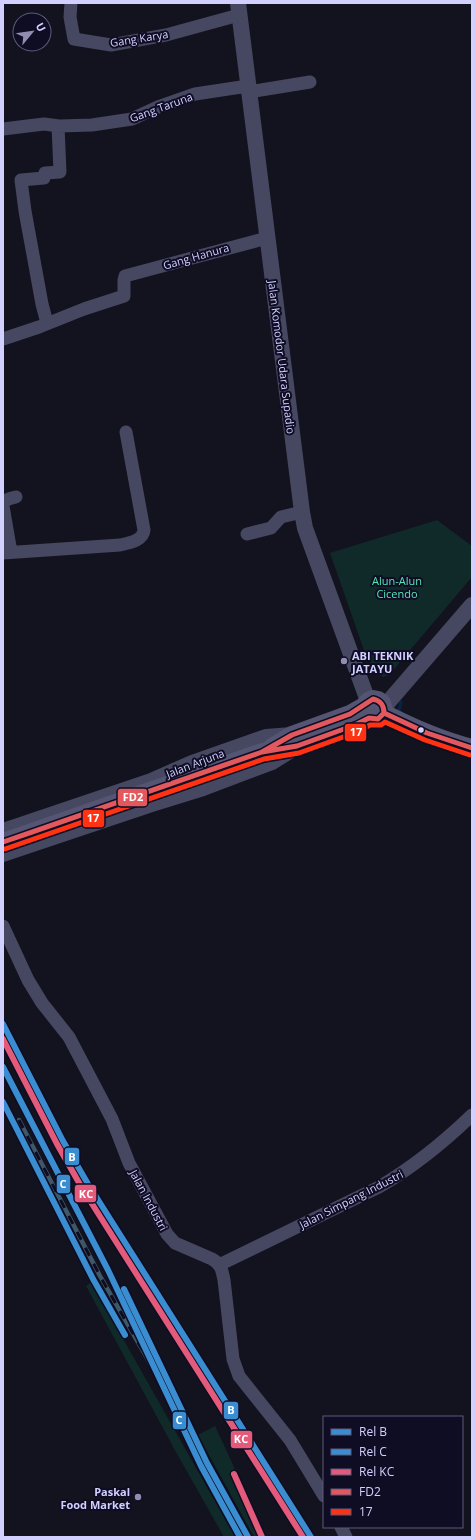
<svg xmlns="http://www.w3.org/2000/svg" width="475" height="1540" font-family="'Open Sans',sans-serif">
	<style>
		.green { fill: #102a29 }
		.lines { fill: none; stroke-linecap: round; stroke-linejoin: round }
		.stream { stroke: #0a2243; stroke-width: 3.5 }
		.minor { stroke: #464760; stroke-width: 13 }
		.tertiary { stroke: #464760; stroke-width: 16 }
		.secondary { stroke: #545473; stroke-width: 18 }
		.rail-casing { stroke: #3f5869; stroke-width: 4.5 }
		.rail { stroke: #0f0d24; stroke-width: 3; stroke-dasharray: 9; stroke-linecap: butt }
		.bus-1-casing { stroke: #0f0d24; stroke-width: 8 }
		.bus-2-casing { stroke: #0f0d24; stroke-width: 8 }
		.bus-1 { stroke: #e3585c; stroke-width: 5 }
		.bus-2 { stroke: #ff3213; stroke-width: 5 }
		.rail-1-casing { stroke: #0f0d24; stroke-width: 9 }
		.rail-2-casing { stroke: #0f0d24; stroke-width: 9 }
		.rail-3-casing { stroke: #0f0d24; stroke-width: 9 }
		.rail-1 { stroke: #3a8dd0; stroke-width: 6 }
		.rail-2 { stroke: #3a8dd0; stroke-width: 6 }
		.rail-3 { stroke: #e35a7b; stroke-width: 6 }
		.poi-dot { fill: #8f8eb1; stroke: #0f0d24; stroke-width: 1.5 }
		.bus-dot { fill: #d2d0ff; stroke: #0f0d24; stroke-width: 1.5 }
		.labels { text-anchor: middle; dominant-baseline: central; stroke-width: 4; stroke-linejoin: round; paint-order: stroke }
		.street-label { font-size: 11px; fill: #d2d0ff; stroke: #0f0d24 }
		.park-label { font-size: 11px; fill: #55e6b8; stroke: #0f0d24 }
		.poi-label { font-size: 11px; font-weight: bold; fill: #d2d0ff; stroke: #0f0d24; text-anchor: start }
		.line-badge { stroke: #0f0d24; stroke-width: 1.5 }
		.badge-label { font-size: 11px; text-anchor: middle; font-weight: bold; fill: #fff }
	</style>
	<rect width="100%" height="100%" fill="#13121f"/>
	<path class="green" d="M 437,520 L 472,546 L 472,577 L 389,675 L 383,677 C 373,671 370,663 365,653 L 330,553 Z
		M 91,1282 L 235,1537 L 224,1537 L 176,1452 L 86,1286 Z
		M 215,1426 L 266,1536 L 266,1537 L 254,1537 L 198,1435 Z"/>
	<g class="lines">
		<path class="stream" d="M 401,702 L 399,710 L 401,714"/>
		<path class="minor" d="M 71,3 L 70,17 L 74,39 L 111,45 L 166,35 L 239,15
			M 249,92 L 310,82
			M 3,129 L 44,124 L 59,126 L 92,125 L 132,119 L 158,107 L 195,94 L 248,86
			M 47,323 L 42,304 L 25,211 L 21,180 L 44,178 L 45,173 L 60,172 L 58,126
			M 3,339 L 39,327 L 84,309 L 124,296 L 124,280 L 125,276 L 267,238
			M 3,504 C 5,499 11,498 16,497
			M 3,506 L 11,552
			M 247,534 L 271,528 L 281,517 L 302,512
			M 3,553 L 120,545 C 129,543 143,541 144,530 L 126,432
			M 3,926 L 28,980 L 42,1003 L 69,1037 L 112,1119 L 129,1163 L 167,1234 L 175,1243 L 212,1259 C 221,1264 222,1270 224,1280 L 233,1359 L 239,1376 L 290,1440 L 324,1496
			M 219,1265 L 379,1187 C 413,1167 444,1142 472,1115
			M 341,1527 L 346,1537"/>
		<path class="tertiary" d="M 238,3 L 302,512 L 305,528 L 368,701
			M 384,707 L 472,605
			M 3,831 L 151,781 L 192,763 L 266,737 L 292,735
			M 3,854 L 152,804 L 203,788 L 272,762 L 296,747"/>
		<path class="secondary" d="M 384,713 C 413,728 441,740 472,748
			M 272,747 L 292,735 L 350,714 L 364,706 L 368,701 L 373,699 L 378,700 L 382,703 L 384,710 L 381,717 L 373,719 L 367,716 L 364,706
			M 3,842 L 262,752 L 297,746 L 355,725 L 369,718"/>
		<g class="rail-casing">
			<path id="rail" d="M 19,1120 L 100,1276 L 207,1463"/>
		</g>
		<use href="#rail" class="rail"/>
		<g class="bus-1-casing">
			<path id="bus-1" d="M 373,699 C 381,701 384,705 384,713 L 378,719 L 369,718 L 355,725 L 297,746 L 262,752 L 292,735 L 350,714 Z
				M 384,713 L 427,733 L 472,748
				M 262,752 L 24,835 L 3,842 Z"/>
		</g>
		<g class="bus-2-casing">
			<path id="bus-2" d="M 5,849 L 264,759 L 299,753 L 357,732 L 370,725 L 381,725 L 385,722 L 425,740 L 470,755"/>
		</g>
		<use href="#bus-1" class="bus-1"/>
		<use href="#bus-2" class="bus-2"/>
		<g class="rail-1-casing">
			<path id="rail-1" d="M 3,1024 L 63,1141 L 88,1184 L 311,1537
				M 3,1102 L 93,1279 L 125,1335
				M 124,1289 L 207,1463 L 248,1537"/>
		</g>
		<g class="rail-2-casing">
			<path id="rail-2" d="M 3,1067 L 108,1270 L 201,1466 L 240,1537"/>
		</g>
		<g class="rail-3-casing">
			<path id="rail-3" d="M 3,1039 L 57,1144 L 82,1188 L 303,1537
				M 234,1474 L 262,1537"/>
		</g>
		<use href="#rail-1" class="rail-1"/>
		<use href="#rail-2" class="rail-2"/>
		<use href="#rail-3" class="rail-3"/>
	</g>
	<g class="poi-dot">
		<circle cx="344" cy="661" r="4"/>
		<circle cx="138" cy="1497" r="4"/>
	</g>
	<circle class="bus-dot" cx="421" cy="730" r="3.5"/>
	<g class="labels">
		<g class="street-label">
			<text transform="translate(139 38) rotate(-9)">Gang Karya</text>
			<text transform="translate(161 107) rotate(-20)">Gang Taruna</text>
			<text transform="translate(196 256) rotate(-16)">Gang Hanura</text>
			<text transform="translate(282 357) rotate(83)">Jalan Komodor Udara Supadio</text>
			<text transform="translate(195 763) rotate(-21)">Jalan Arjuna</text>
			<text transform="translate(351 1199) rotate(-27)">Jalan Simpang Industri</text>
			<text transform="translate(149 1200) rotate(62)">Jalan Industri</text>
		</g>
		<g class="park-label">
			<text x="397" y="580">Alun-Alun<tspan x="397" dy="13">Cicendo</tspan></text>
		</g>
		<g class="poi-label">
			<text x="352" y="655">ABI TEKNIK<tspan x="352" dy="13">JATAYU</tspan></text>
			<text x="130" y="1491" text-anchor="end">Paskal<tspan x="130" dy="13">Food Market</tspan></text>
		</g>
	</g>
	<g class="line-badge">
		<rect x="344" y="723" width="23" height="19" rx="4" fill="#ff3213"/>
		<rect x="117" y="788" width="31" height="19" rx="4" fill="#e3585c"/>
		<rect x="82" y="809" width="23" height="19" rx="4" fill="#ff3213"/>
		<rect x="64" y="1147" width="16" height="19" rx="4" fill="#3a8dd0"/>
		<rect x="56" y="1174" width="15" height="20" rx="4" fill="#3a8dd0"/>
		<rect x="74" y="1184" width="23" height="19" rx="4" fill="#e35a7b"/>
		<rect x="223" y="1401" width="16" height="19" rx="4" fill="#3a8dd0"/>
		<rect x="172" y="1411" width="15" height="19" rx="4" fill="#3a8dd0"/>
		<rect x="230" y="1430" width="23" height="19" rx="4" fill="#e35a7b"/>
	</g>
	<g class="badge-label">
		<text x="356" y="736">17</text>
		<text x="133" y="801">FD2</text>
		<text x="93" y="822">17</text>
		<text x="72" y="1161">B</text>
		<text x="63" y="1188">C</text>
		<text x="86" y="1198">KC</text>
		<text x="231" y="1414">B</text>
		<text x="179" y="1424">C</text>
		<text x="241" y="1443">KC</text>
	</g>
	<rect width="475" height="1540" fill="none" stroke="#d2d0ff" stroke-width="8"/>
	<rect x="323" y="1416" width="140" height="112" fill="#0f0d24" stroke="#5d5b7c"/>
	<rect x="331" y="1429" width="20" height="6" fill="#3a8dd0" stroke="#5d5b7c"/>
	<text x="359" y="1436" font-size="12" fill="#d2d0ff">Rel B</text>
	<rect x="331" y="1449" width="20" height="6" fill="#3a8dd0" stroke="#5d5b7c"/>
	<text x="359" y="1456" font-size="12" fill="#d2d0ff">Rel C</text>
	<rect x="331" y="1469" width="20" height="6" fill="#e35a7b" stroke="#5d5b7c"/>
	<text x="359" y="1476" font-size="12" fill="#d2d0ff">Rel KC</text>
	<rect x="331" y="1489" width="20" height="6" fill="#e3585c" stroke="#5d5b7c"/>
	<text x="359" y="1496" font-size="12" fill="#d2d0ff">FD2</text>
	<rect x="331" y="1509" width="20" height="6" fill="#ff3213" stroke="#5d5b7c"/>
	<text x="359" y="1516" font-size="12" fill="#d2d0ff">17</text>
	<g transform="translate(32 32) rotate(61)"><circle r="19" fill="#0f0d24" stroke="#5d5b7c"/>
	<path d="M0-3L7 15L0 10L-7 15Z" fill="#8f8eb1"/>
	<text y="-6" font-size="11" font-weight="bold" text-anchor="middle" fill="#d2d0ff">U</text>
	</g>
</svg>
